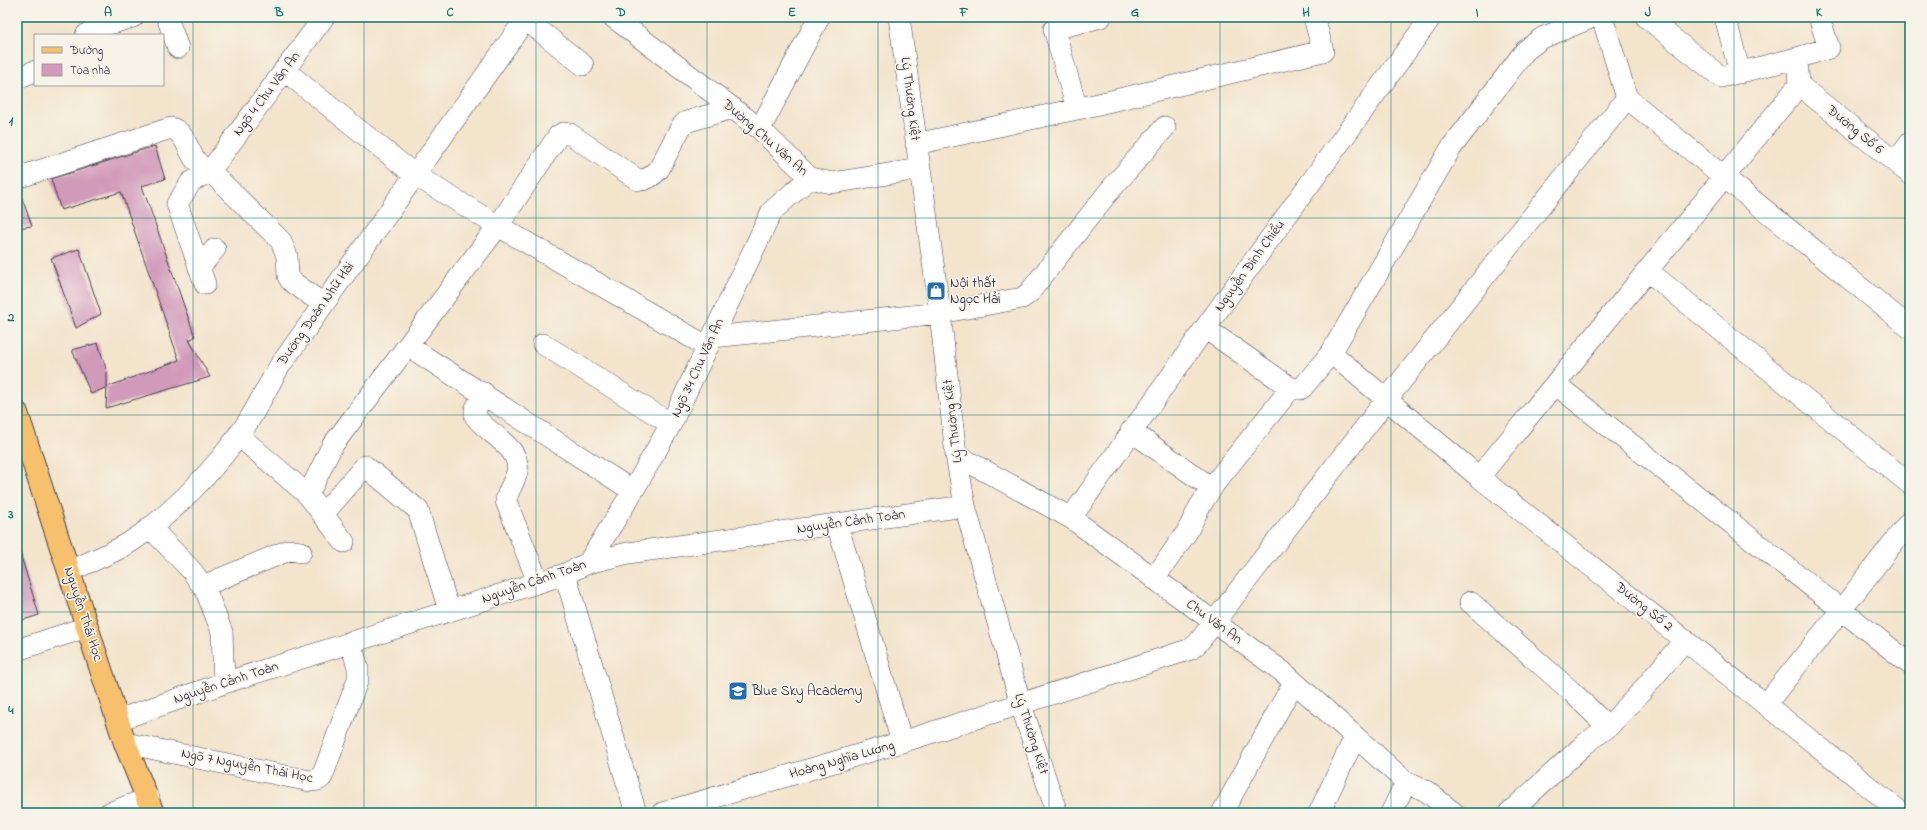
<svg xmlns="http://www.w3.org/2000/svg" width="1927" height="830" font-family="'Indie Flower',sans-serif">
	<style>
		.building { fill: #d199ba }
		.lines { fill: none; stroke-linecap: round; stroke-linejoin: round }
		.minor-casing { stroke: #413f51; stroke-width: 22 }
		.major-casing { stroke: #413f51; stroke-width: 24 }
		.minor { stroke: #fff; stroke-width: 21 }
		.major { stroke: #f7c06c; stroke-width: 22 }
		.grid { fill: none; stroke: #0f766e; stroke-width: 1; stroke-opacity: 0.55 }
		.labels { text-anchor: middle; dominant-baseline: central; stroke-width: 3.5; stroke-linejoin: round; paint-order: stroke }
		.street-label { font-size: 14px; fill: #22223b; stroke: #f7f3e8 }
		.poi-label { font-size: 14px; fill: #22223b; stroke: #f7f3e8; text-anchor: start }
		.neatline { fill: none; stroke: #0f766e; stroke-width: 1.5 }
		.grid-label { font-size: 13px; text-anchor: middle; font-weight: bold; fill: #0f766e }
	</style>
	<rect width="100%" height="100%" fill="#f7f3e8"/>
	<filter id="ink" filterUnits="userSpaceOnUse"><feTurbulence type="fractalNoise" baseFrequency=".025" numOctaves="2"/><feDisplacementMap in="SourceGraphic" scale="8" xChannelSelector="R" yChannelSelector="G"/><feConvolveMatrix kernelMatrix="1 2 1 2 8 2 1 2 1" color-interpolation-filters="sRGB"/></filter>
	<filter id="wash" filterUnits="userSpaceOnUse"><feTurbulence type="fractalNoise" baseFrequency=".012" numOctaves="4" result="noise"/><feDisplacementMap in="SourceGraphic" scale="16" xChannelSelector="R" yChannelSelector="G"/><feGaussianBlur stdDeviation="0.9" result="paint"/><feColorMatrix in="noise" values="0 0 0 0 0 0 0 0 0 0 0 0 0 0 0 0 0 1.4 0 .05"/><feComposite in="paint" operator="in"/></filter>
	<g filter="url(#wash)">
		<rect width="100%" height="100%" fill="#f3e4cc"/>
		<g id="blocks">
			<path class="building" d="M 155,146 L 165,179 L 142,186 L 195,337 L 189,340 L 210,377 L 106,408 L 107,387 L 179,360 L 121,192 L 61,210 L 51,179 Z
				M 17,190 L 19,190 L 32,226 L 17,228 Z
				M 79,249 L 101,314 L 76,328 L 51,258 Z
				M 98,343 L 107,372 L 107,387 L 91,394 L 72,350 Z
				M 17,553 L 20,553 L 39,615 L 17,622 Z"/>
		</g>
	</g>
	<g filter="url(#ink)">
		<use href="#blocks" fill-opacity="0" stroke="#413f51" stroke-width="1"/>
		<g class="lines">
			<g class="minor-casing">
				<path id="minor" d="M 167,17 L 178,48
					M 613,17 L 760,129 L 810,178 L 832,183 L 919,169
					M 899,17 L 940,313 L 956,455 L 965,506 L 1021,705 L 1057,813
					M 1101,17 L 1054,29 L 1077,109 L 1323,51 L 1314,17
					M 1602,17 L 1627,98 L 1910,328
					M 1646,17 L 1721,77 L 1797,58
					M 1725,17 L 1740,73
					M 525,19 L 583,65
					M 86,35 L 96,28 L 133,17
					M 284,70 L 415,175 L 498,226 L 708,347
					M 17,78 L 35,71
					M 1799,85 L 1910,174
					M 760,129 L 819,17
					M 916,144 L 1077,109
					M 1895,162 L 1910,142
					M 17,178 L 171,128 C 185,131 188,152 197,162 C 200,166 206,168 210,171 L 281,241 L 287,256 L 288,276 L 291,281 L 323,304
					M 199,268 L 215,249
					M 1648,271 L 1910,484
					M 205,284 L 177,204 L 191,182 L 210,171 L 324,17
					M 1205,328 L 1291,388 L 1300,389 L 1303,387 L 1331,353 L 1451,148 L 1525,51 L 1542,38 L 1593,17
					M 713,337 L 940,313 L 1022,298 L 1029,293 L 1106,195 L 1165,127
					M 543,344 L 671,424
					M 408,346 L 633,491
					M 1331,353 L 1479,477 L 1902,813
					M 1555,384 L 1910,664
					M 484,393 L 475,410 L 475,416 C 487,434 522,447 517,472 C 515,482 507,491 506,501 L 538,582
					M 1131,431 L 1206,484 L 1215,483 L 1291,388
					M 238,435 L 308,495 L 344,542
					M 956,455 L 1071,518 L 1283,672 L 1406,782 L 1426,791 L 1454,813
					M 1479,477 L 1799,85 L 1797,58 L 1829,48 L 1819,17
					M 308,495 L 332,446 L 498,226 L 558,136 L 563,133 L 570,134 L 638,180 C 647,181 653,176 659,169 L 681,127 L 686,122 L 733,108
					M 323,514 L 365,466 L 418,510 L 449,610
					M 1071,518 L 1205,328 L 1431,17
					M 837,524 L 902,742
					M 150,527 L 192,571 L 206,591 L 222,632 L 224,683
					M 588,563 L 633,491 L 671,424 L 772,211 L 810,178
					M 69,571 C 89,562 114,553 132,541 C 174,513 218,466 246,425 C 258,406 268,386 279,367 L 527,17
					M 565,574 L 636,813
					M 1154,579 L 1187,532 L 1200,506 L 1215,483
					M 203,586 L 289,550 L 301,552
					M 1470,602 L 1571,691 L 1608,727 L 1585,744 L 1509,813
					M 17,650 L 87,627
					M 1766,704 L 1842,609 L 1910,521
					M 118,720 L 224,683 L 565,574 L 588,563 L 628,553 L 965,506
					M 1608,727 L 1641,692 L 1685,640
					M 125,743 L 310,781 L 318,780 L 322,777 L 358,679 L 358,667 L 350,642
					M 109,813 L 149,798
					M 662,813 L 902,742 L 1191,649 L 1198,643 L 1387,399 L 1627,98
					M 1222,813 L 1294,682
					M 1319,813 L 1355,737
					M 1391,813 L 1406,782"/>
			</g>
			<g class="major-casing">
				<path id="major" d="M 17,413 L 125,743 L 153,813"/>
			</g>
			<use href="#minor" class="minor"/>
			<use href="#major" class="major"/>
		</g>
	</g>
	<path class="grid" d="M 193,17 L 193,813M 364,17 L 364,813M 536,17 L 536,813M 707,17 L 707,813M 878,17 L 878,813M 1049,17 L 1049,813M 1220,17 L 1220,813M 1391,17 L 1391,813M 1563,17 L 1563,813M 1734,17 L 1734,813M 17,218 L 1910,218M 17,415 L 1910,415M 17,612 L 1910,612"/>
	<defs>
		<g id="shop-square" transform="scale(1)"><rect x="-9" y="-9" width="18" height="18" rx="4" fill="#1f6fb2" stroke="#f7f3e8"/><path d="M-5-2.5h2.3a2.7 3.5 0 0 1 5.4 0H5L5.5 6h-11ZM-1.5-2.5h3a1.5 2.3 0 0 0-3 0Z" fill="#fff"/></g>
		<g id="school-square" transform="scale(1)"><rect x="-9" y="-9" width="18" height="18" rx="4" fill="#1f6fb2" stroke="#f7f3e8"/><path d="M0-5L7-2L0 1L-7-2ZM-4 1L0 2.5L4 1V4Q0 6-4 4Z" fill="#fff"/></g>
	</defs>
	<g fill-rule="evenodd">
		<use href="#shop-square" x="936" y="291"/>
		<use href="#school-square" x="738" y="691"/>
	</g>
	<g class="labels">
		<g class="street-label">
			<text transform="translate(267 94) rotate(-53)">Ngõ 4 Chu Văn An</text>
			<text transform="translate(910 99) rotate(83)">Lý Thường Kiệt</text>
			<text transform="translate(1855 130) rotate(39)">Đường Số 6</text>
			<text transform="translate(765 138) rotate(41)">Đường Chu Văn An</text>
			<text transform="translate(1250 266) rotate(-54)">Nguyễn Đình Chiểu</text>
			<text transform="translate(316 314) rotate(-55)">Đường Đoàn Nhữ Hài</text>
			<text transform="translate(698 368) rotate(-65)">Ngõ 34 Chu Văn An</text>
			<text transform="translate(953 421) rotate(-97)">Lý Thường Kiệt</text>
			<text transform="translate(851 522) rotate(-8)">Nguyễn Cảnh Toàn</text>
			<text transform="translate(534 582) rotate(-19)">Nguyễn Cảnh Toàn</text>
			<text transform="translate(1644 607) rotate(38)">Đường Số 2</text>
			<text transform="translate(83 614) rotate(72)">Nguyễn Thái Học</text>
			<text transform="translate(1214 622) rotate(36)">Chu Văn An</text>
			<text transform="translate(226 683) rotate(-18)">Nguyễn Cảnh Toàn</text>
			<text transform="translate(1031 734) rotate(72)">Lý Thường Kiệt</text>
			<text transform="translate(842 760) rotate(-16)">Hoàng Nghĩa Lương</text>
			<text transform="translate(247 766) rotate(11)">Ngõ 7 Nguyễn Thái Học</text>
		</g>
		<g class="poi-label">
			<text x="950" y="283">Nội thất<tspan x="950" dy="16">Ngọc Hải</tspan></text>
			<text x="752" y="691">Blue Sky Academy</text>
		</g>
	</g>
	<rect width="1927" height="830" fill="none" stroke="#f7f3e8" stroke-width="44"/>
	<rect x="34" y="34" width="130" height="52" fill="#f7f3e8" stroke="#a29fa3"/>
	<rect x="42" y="47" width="20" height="6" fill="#f7c06c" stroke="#a29fa3"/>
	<text x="70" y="54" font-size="12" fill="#22223b">Đường</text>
	<rect x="42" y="64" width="20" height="12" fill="#d199ba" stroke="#a29fa3"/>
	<text x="70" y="74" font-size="12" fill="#22223b">Tòa nhà</text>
	<rect x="22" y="22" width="1883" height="786" class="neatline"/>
	<g class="grid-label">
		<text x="108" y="16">A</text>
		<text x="279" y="16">B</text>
		<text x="450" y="16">C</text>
		<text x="621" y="16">D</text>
		<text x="792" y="16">E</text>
		<text x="964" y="16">F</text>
		<text x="1135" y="16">G</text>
		<text x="1306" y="16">H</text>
		<text x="1477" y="16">I</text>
		<text x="1648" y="16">J</text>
		<text x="1819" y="16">K</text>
		<text x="11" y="125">1</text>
		<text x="11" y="321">2</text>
		<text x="11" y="518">3</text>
		<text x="11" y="714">4</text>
	</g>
</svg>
